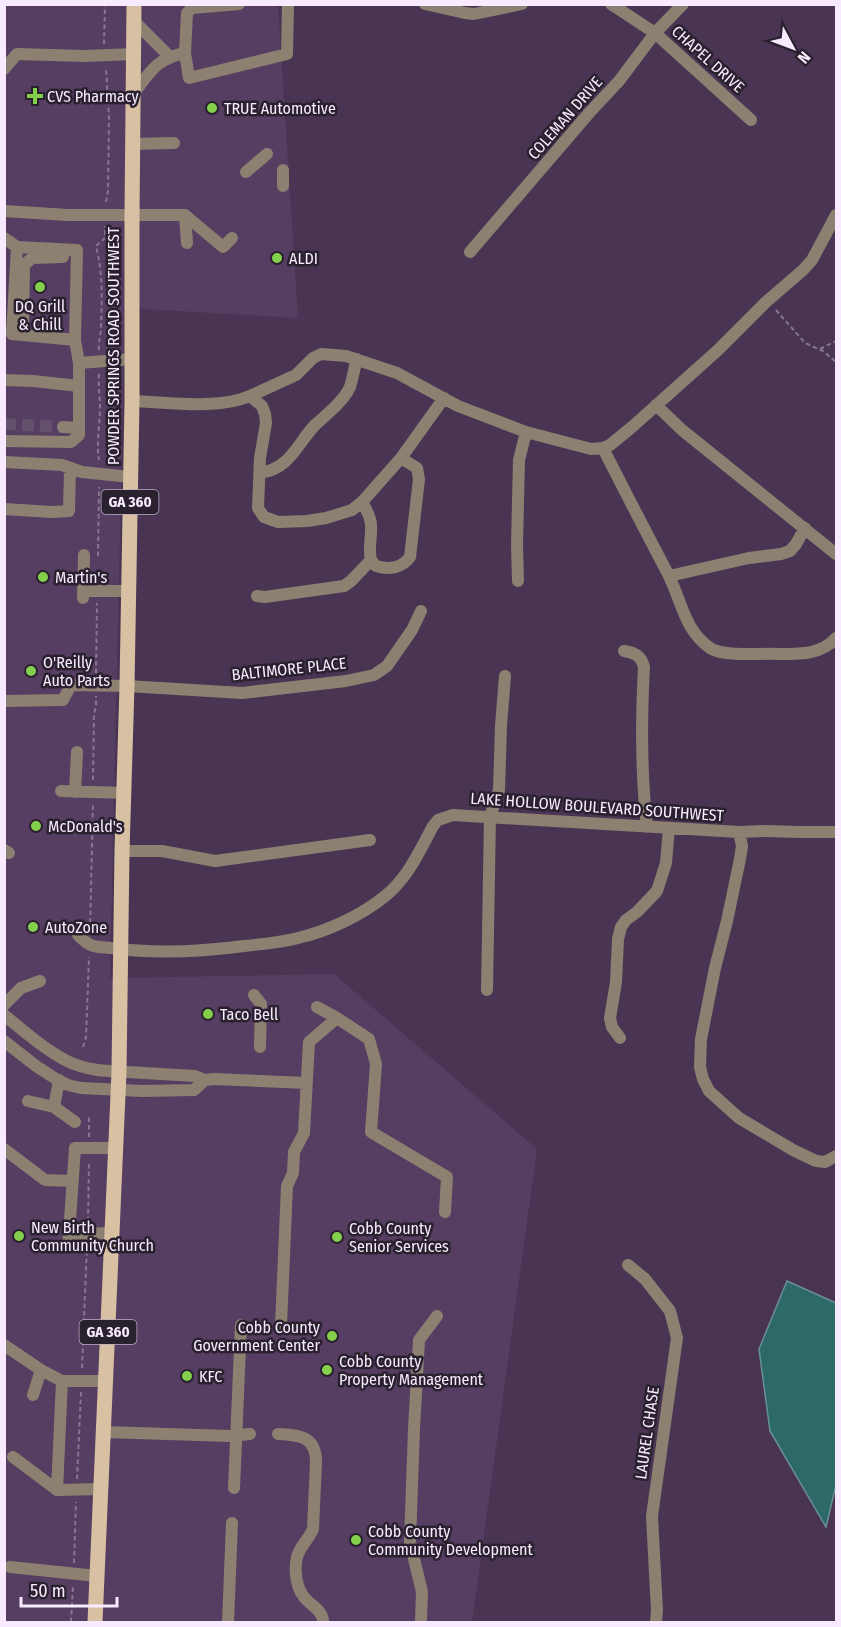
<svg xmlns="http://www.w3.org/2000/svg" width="841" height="1627" font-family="'Fira Sans Condensed',sans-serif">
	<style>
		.built { fill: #563d62 }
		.water { fill: #2c6968; stroke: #699095; stroke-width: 1.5 }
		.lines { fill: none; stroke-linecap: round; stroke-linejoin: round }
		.minor-tunnel { stroke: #63506d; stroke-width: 12; stroke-dasharray: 12 6; stroke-linecap: butt }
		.path { stroke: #877590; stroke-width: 2; stroke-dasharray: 4.5 3; stroke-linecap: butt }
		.minor { stroke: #8c8071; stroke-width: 12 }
		.major { stroke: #d8c1a2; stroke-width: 15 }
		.poi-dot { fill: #84d04d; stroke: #2a212f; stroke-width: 2 }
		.labels { text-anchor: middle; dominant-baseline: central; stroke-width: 5; stroke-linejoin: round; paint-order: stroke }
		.shield { fill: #2a212f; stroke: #baaec1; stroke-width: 1.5 }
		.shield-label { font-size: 15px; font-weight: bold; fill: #f8ebff }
		.street-label { font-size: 16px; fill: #f8ebff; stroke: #2a212f }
		.poi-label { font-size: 16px; fill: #f8ebff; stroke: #2a212f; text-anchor: start }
	</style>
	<rect width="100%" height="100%" fill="#493553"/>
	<path class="built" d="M 5,5 L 278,5 L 298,318 L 125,308 L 110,978 L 334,974 L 537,1149 L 472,1622 L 5,1622 Z"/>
	<path class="water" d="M 787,1281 L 836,1303 L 836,1485 L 826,1527 L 770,1431 L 759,1349 Z"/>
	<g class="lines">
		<path class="minor-tunnel" d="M 4,424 L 63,427"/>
		<path class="path" d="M 104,44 L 105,4
			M 106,202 L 108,191 L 109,118 L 106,67
			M 776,310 L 805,343 L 823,351 L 836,362
			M 820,349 L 836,341
			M 99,350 C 98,341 101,335 101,327 C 102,300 103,272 96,246 L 105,238 L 105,226
			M 99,374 C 98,385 100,396 100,407 C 100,424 96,444 99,460
			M 98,556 L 99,487
			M 96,673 L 97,603
			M 93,780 L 94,715 L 96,705 L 96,696
			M 90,930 L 93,804
			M 83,1047 L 86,1037 L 89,957
			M 89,1137 L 89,1117
			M 88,1221 L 89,1161
			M 82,1368 L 87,1245
			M 77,1479 L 81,1392
			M 74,1563 L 76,1502
			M 71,1622 L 73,1586"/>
		<path class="minor" d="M 425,4 L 465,13 L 474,14 L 522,4
			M 611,4 L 655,33 L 751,120
			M 134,21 L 169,56
			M 185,53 L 187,13 L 192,8 L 239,4
			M 4,69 L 17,54 L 85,56 L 134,54
			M 134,93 C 151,71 156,59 185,53 L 189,78 L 287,54 L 288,4
			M 133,144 L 174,143
			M 283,170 L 283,186
			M 246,172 L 267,154
			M 4,211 L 68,215 L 185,215 L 223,247 L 232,238
			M 185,215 L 187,243
			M 4,238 L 17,247 L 77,250 L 75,340 L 79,363 L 132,359
			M 17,247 L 12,334 L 75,340
			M 470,252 L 589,113 L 619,81 L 655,33 L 683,4
			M 12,330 L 23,323 L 24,265 L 32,258 L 63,257
			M 4,380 L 33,381 L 79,386 L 79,363
			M 250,396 L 296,375 L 313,358 L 321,354 L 346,356 L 397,373 L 458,406 L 526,432 L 591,449 L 603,448 L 610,445 L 632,427 L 718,350 L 766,302 L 803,270 L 812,260 L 836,215
			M 132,401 C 168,402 217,410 250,396 L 262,406 L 265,414 L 266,423 L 260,458 L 258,508 L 264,517 L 278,522 L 307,521 L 326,518 L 352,510 L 362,502 L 401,458 L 444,398
			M 656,405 L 682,430 L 836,554
			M 63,427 L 79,428
			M 4,441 L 71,442 L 79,435 L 79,386
			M 603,448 C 624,490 646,532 668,574 C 681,599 684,630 710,648 C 723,657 760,653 777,654 C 799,654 821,655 836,638
			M 4,462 L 62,465 L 82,472 L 130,477
			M 260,473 C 291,468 296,445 315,425 C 327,414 343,402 350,387 C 353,378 354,368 357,359
			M 4,509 L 52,512 L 69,511 L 70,468
			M 371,560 L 376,566 C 389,570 402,568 410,557 L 419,479 L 417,468 L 401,458
			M 669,576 L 749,558 L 781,554 L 790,551 L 796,544 L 805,528
			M 518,581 L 517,545 L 519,460 L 526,432
			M 84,591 L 128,591
			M 257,596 L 265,597 L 344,586 L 351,581 L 371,560 C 368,548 372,537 371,525 C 371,517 366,509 362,502
			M 83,598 L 84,555
			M 624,651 C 636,653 641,656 644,667 C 641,721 641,774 647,827
			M 4,701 L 63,700 L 71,685 L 127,686 L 242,693 L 346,681 L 374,675 L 387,666 L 412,630 L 421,611
			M 61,791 L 124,793
			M 75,792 L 77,752
			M 739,832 L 742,846 L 740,859 L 727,921 L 715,968 L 701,1039 L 700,1067 L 703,1079 L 709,1091 L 739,1118 L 793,1150 L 816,1161 L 825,1162 L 836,1156
			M 4,850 L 9,853
			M 122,851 L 162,851 L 215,861 L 370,840
			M 78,935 C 81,938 85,942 89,944 C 94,948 104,947 111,948 C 155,954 199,952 244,946 C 262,944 280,943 298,938 C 328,931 360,916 384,897 C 408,878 419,852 433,826 L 438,820 L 453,815 L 739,832 L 765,831 L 800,832 L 836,832
			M 487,990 L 490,817 L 499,790 L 501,726 L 505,676
			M 254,995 L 261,1004 L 260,1047
			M 4,1005 L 21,988 L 40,981
			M 317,1007 L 337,1018
			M 4,1015 C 25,1032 44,1049 67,1061 C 91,1073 118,1071 144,1073 C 161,1074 178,1075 195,1076 L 205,1080
			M 620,1038 L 612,1027 L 610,1018 L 616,982 L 618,939 L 621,927 L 626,920 L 637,912 L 657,891 L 666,863 L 669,828
			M 4,1041 L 36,1066 L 56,1079 L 68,1085 L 81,1088 L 142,1091 L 194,1090 L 205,1080 L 214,1079 L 306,1083
			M 28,1101 L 54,1107 L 75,1122
			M 54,1107 L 59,1080
			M 4,1149 L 45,1180 L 73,1181
			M 69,1234 L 75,1148 L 115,1148
			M 68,1245 L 69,1234 L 111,1233
			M 628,1265 L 645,1279 L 670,1311 L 677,1338 L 652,1516 L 657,1611 L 656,1622
			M 281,1325 L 287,1186 L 293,1173 L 294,1152 L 304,1133 L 309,1042 L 337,1018 L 369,1039 L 376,1064 L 371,1132 L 447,1177 L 445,1212
			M 4,1345 L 41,1370 L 62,1381 L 106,1381
			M 33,1395 L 41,1370
			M 104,1432 L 230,1436 L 250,1434
			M 278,1434 C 299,1435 316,1436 316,1462 L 313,1529 C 309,1539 300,1546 297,1557 C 294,1570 296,1587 304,1597 C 311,1606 323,1610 323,1622
			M 13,1457 L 57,1490 L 101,1489
			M 234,1488 L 241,1325
			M 57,1490 L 62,1381
			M 10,1567 L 97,1576
			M 228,1622 L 232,1523
			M 421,1622 L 422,1592 L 410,1542 L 414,1429 L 419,1340 L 437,1316"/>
		<path class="major" d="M 95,1622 L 119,1072 L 122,851 L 127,686 L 132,401 L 132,215 L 134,4"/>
	</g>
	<g class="poi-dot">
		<path d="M32 87h6v6h6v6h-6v6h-6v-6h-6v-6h6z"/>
		<circle cx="212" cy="108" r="6"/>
		<circle cx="277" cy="258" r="6"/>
		<circle cx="40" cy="287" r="6"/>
		<circle cx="43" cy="577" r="6"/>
		<circle cx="31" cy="671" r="6"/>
		<circle cx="36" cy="826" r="6"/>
		<circle cx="33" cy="927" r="6"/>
		<circle cx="208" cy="1014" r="6"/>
		<circle cx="19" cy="1236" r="6"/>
		<circle cx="337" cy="1237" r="6"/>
		<circle cx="332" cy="1336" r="6"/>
		<circle cx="327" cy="1370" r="6"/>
		<circle cx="187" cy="1376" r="6"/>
		<circle cx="356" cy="1540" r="6"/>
	</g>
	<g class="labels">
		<g class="shield">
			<rect x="101.5" y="490" width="57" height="24" rx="4.5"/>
			<rect x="79.5" y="1320" width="57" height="24" rx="4.5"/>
		</g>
		<g class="shield-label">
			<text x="130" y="502">GA 360</text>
			<text x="108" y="1332">GA 360</text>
		</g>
		<g class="street-label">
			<text transform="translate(708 59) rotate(42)">CHAPEL DRIVE</text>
			<text transform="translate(565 118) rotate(-49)">COLEMAN DRIVE</text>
			<text transform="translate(113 346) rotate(-90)">POWDER SPRINGS ROAD SOUTHWEST</text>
			<text transform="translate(289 669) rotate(-6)">BALTIMORE PLACE</text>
			<text transform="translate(597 807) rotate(4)">LAKE HOLLOW BOULEVARD SOUTHWEST</text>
			<text transform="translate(647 1433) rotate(-82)">LAUREL CHASE</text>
		</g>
		<g class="poi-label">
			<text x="47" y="96">CVS Pharmacy</text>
			<text x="224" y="108">TRUE Automotive</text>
			<text x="289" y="258">ALDI</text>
			<text x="40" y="306" text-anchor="middle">DQ Grill<tspan x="40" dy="18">&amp; Chill</tspan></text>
			<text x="55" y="577">Martin's</text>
			<text x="43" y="662">O'Reilly<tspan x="43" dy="18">Auto Parts</tspan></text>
			<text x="48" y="826">McDonald's</text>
			<text x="45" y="927">AutoZone</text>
			<text x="220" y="1014">Taco Bell</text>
			<text x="31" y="1227">New Birth<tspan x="31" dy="18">Community Church</tspan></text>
			<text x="349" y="1228">Cobb County<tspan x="349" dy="18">Senior Services</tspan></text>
			<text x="320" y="1327" text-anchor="end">Cobb County<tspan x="320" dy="18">Government Center</tspan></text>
			<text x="339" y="1361">Cobb County<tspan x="339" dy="18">Property Management</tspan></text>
			<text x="199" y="1376">KFC</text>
			<text x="368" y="1531">Cobb County<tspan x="368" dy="18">Community Development</tspan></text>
		</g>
	</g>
	<rect width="841" height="1627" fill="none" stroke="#f8ebff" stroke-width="12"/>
	<g transform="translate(793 48) rotate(131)" stroke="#2a212f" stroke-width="4.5" paint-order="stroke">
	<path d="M0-4.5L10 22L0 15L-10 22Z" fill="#f8ebff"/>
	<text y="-9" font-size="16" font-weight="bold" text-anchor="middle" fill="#f8ebff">N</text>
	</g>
	<path d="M21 1597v9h96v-9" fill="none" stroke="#f8ebff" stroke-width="3"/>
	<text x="30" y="1597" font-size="18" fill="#f8ebff" stroke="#2a212f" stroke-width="4.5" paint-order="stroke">50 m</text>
</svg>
